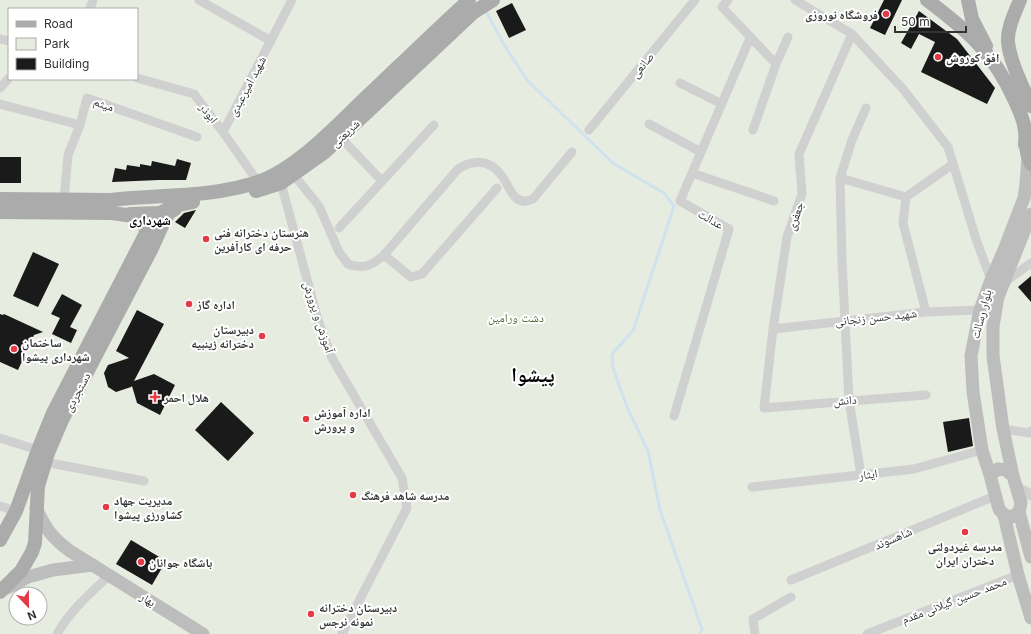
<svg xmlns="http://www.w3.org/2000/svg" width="1031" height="634" font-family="Inter,'Noto Naskh Arabic',sans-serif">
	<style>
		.green { fill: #e6ecdf; fill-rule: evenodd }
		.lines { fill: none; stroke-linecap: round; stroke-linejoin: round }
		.stream { stroke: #cfe2ee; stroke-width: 3 }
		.building { fill: #1a1a1a }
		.minor { stroke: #d0d0d0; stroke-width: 9 }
		.tertiary { stroke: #d0d0d0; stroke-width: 11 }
		.secondary { stroke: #bdbdbd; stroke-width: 13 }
		.primary { stroke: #ababab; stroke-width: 14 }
		.poi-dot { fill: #e63946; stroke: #fff; stroke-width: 1.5 }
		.labels { text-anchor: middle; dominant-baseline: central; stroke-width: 4; stroke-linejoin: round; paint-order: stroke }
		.poi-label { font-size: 12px; font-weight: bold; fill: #333; stroke: #fff; text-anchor: start }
		.street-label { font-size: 12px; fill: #333; stroke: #fff }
		.park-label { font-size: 12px; fill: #56703f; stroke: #fff }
		.neighbourhood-label { font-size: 13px; font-weight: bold; fill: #000; stroke: #fff }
		.town-label { font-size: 20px; font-weight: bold; fill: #000; stroke: #fff }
	</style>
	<rect width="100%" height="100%" fill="#fff"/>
	<path class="green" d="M 0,0 L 1031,0 L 1031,634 L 0,634 ZM 9,9 L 137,9 L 137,79 L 9,79 ZM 16,594 L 40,594 L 40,618 L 16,618 Z"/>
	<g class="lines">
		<path class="stream" d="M 487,13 L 503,43 L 527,80 L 614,164 L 664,193 L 674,206 L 633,331 L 612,354 L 613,368 L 627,407 L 648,451 L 660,510 L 702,629 L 700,634"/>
	</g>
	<path class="building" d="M 884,0 L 902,0 L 885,35 L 870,28 Z
		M 512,3 L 526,30 L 509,38 L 496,11 Z
		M 919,11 L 957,39 L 995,88 L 987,104 L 921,72 L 935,42 L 919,34 L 911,49 L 901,43 Z
		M 0,157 L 21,157 L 21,183 L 0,183 Z
		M 177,159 L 191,163 L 186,180 L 159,180 L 112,182 L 115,168 L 126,170 L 127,165 L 140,167 L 140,164 L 151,166 L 152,161 L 175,166 Z
		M 196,210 L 185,228 L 175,222 L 184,213 Z
		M 33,252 L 59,264 L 38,307 L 13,296 Z
		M 1031,276 L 1031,302 L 1018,287 Z
		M 62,294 L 82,305 L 70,327 L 77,330 L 71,343 L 52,334 L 60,318 L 51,314 Z
		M 137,310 L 164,324 L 134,381 L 154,374 L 175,385 L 160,415 L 137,403 L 132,386 L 131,387 L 116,392 L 108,387 L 104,373 L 108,365 L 129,358 L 116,351 Z
		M 0,314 L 3,315 L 4,314 L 43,332 L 34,335 L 18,370 L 0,362 Z
		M 221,402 L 254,433 L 228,461 L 195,430 Z
		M 969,418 L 973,446 L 948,452 L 943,422 Z
		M 131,540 L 166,561 L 152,585 L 116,564 Z"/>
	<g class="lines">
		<path class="minor" d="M 199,0 L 271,41
			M 728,0 L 722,7 L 776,64
			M 795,0 L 852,34 L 903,89 L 948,147 L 976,239 L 991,280
			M 90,9 L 93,0
			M 852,34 L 799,154 L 802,194 L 787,237 L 773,329 L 764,408 L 926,395
			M 1,39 L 9,41
			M 137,78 L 194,94 L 223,132 L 258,182
			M 680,83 L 722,104
			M 0,88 L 9,78
			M 0,104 L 80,125
			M 649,124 L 701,152
			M 589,130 L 695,0
			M 753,130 L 776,64 L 788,37
			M 223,132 L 292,0
			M 340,137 L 382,181
			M 692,173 L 774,201
			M 293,174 L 319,206 L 339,252 L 348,264 C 363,270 373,265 384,255 L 458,169 C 474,159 490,159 502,176 C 510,187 514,208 533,199 L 572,152
			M 840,178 L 906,197 L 953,164
			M 281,183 L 318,320 L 332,358 L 402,478 L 407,508 L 342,634
			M 906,197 L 903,223 L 926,312
			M 64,199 L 68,155 L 80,125 L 87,98 L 197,137
			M 339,228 L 434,125
			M 384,255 L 411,277 L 422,274 L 497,188
			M 1005,282 L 1031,263
			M 773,329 L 926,312 L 980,310
			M 674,416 L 729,229 L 680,201 L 750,38
			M 1003,429 L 1029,433 L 1031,431
			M 0,438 L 38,450
			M 45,462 L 144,481
			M 861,475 L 849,400 L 842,262 L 840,178 L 852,140 L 866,108
			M 752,487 L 914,469 L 982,450
			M 0,506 L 16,511
			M 791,580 L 995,496
			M 57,634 C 70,611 90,593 110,575
			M 755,634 L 753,619 L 791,597
			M 867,634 L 1018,575"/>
		<path class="tertiary" d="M 1016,487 L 1031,495"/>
		<path class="secondary" d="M 990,475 L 982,450 L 973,392 L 971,356 L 980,310 L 991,280 L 1004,250 L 1024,198 L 1026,184 L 1028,157
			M 1013,476 L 1006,470 L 998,469 L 990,475 L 999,509 L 1004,515 L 1012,517 L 1019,512 L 1021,503 L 1013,476 L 1003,429 L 993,356 L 993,326 L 998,297 L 1031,214
			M 36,508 C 46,529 52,538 70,551 L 203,634
			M 1019,512 L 1031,557
			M 1004,515 L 1018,575 L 1031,618
			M 7,588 L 28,577 L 53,570 L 93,565"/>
		<path class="primary" d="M 927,0 C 968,31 994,53 1015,101 C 1022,116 1027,128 1025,145
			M 968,0 L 972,19 L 986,46
			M 1020,0 C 1015,13 1007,28 1008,42 C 1010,62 1023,87 1031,106
			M 1029,136 C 1024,146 1027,155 1031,164
			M 256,191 L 281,183 L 325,152 L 474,12 L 493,0
			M 0,199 L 111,200 C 160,194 211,198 258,182 C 295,169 331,131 359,104 C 395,70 432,34 469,0
			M 0,212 L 112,213 L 133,216 L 139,219 L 145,226 L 146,233 L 53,413 L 38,450 L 16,511 L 0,540
			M 130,214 L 160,213 L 174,206 L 193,202
			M 0,592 L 21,571 L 32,552 L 35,543 L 38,486 L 48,453 L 62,420 L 151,250 L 165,219 L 169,213 L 175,209"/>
	</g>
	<g class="poi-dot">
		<circle cx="886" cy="14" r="4"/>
		<circle cx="938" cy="57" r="4"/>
		<circle cx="206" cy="239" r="4"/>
		<circle cx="189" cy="304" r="4"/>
		<circle cx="262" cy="336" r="4"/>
		<circle cx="14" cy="349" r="4"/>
		<path d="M153 391h4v4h4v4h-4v4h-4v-4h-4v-4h4z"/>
		<circle cx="306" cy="419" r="4"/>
		<circle cx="353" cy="495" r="4"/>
		<circle cx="106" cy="507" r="4"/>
		<circle cx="965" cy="532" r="4"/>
		<circle cx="141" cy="562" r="4"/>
		<circle cx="311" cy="614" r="4"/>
	</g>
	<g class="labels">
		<g class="poi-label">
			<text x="878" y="14" text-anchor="end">فروشگاه نوروزی</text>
			<text x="946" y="57">افق کوروش</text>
			<text x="214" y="232">هنرستان دخترانه فنی<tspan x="214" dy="14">حرفه ای کارآفرین</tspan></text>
			<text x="197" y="304">اداره گاز</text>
			<text x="254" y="329" text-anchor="end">دبیرستان<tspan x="254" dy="14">دخترانه زینبیه</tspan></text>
			<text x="22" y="342">ساختمان<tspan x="22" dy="14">شهرداری پیشوا</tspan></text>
			<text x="164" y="397">هلال احمر</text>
			<text x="314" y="412">اداره آموزش<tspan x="314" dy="14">و پرورش</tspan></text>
			<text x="361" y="495">مدرسه شاهد فرهنگ</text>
			<text x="114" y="500">مدیریت جهاد<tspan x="114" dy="14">کشاورزی پیشوا</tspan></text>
			<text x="965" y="546" text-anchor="middle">مدرسه غیردولتی<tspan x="965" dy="14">دختران ایران</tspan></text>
			<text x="149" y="562">باشگاه جوانان</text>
			<text x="319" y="607">دبیرستان دخترانه<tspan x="319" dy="14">نمونه نرجس</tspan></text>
		</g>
		<g class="street-label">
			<text transform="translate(642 65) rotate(-51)">صانعی</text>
			<text transform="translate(247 86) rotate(-62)">شهید امیرعبدی</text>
			<text transform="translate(104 104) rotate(20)">میثم</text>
			<text transform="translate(209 113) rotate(52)">ابوذر</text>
			<text transform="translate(345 133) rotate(-43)">شریعتی</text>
			<text transform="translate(795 216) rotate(-71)">جعفری</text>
			<text transform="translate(711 219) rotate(30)">عدالت</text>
			<text transform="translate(981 314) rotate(-75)">بلوار رسالت</text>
			<text transform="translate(319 317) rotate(72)">آموزش و پرورش</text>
			<text transform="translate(876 317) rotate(-6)">شهید حسن زنجانی</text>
			<text transform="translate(77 392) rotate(-62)">دستجردی</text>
			<text transform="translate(845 400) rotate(-5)">دانش</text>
			<text transform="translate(868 474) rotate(-7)">ایثار</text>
			<text transform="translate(893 538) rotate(-23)">شاهسوند</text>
			<text transform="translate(148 599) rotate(32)">بهار</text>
			<text transform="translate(954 600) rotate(-21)">محمد حسین گیلانی مقدم</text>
		</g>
		<g class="park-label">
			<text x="516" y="317">دشت ورامین</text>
		</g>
		<g class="neighbourhood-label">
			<text x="150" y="220">شهرداری</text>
		</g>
		<g class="town-label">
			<text x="533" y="375">پیشوا</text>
		</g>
	</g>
	<rect x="8" y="8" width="130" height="72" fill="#ffffff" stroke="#adadad"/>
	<rect x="16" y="21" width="20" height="6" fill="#ababab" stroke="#adadad"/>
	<text x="44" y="28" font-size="12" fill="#333333">Road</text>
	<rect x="16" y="38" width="20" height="12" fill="#e6ecdf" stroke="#adadad"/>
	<text x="44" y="48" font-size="12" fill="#333333">Park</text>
	<rect x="16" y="58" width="20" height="12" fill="#1a1a1a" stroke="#adadad"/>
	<text x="44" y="68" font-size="12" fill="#333333">Building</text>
	<g transform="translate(28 606) rotate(158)"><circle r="19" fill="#ffffff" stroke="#adadad"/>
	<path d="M0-3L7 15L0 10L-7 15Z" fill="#e63946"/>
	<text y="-6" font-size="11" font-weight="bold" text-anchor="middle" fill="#333333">N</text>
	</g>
	<path d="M895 26v6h71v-6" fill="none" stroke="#333333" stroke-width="2"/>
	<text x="901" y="26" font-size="12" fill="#333333" stroke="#ffffff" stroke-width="3" paint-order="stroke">50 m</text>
</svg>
